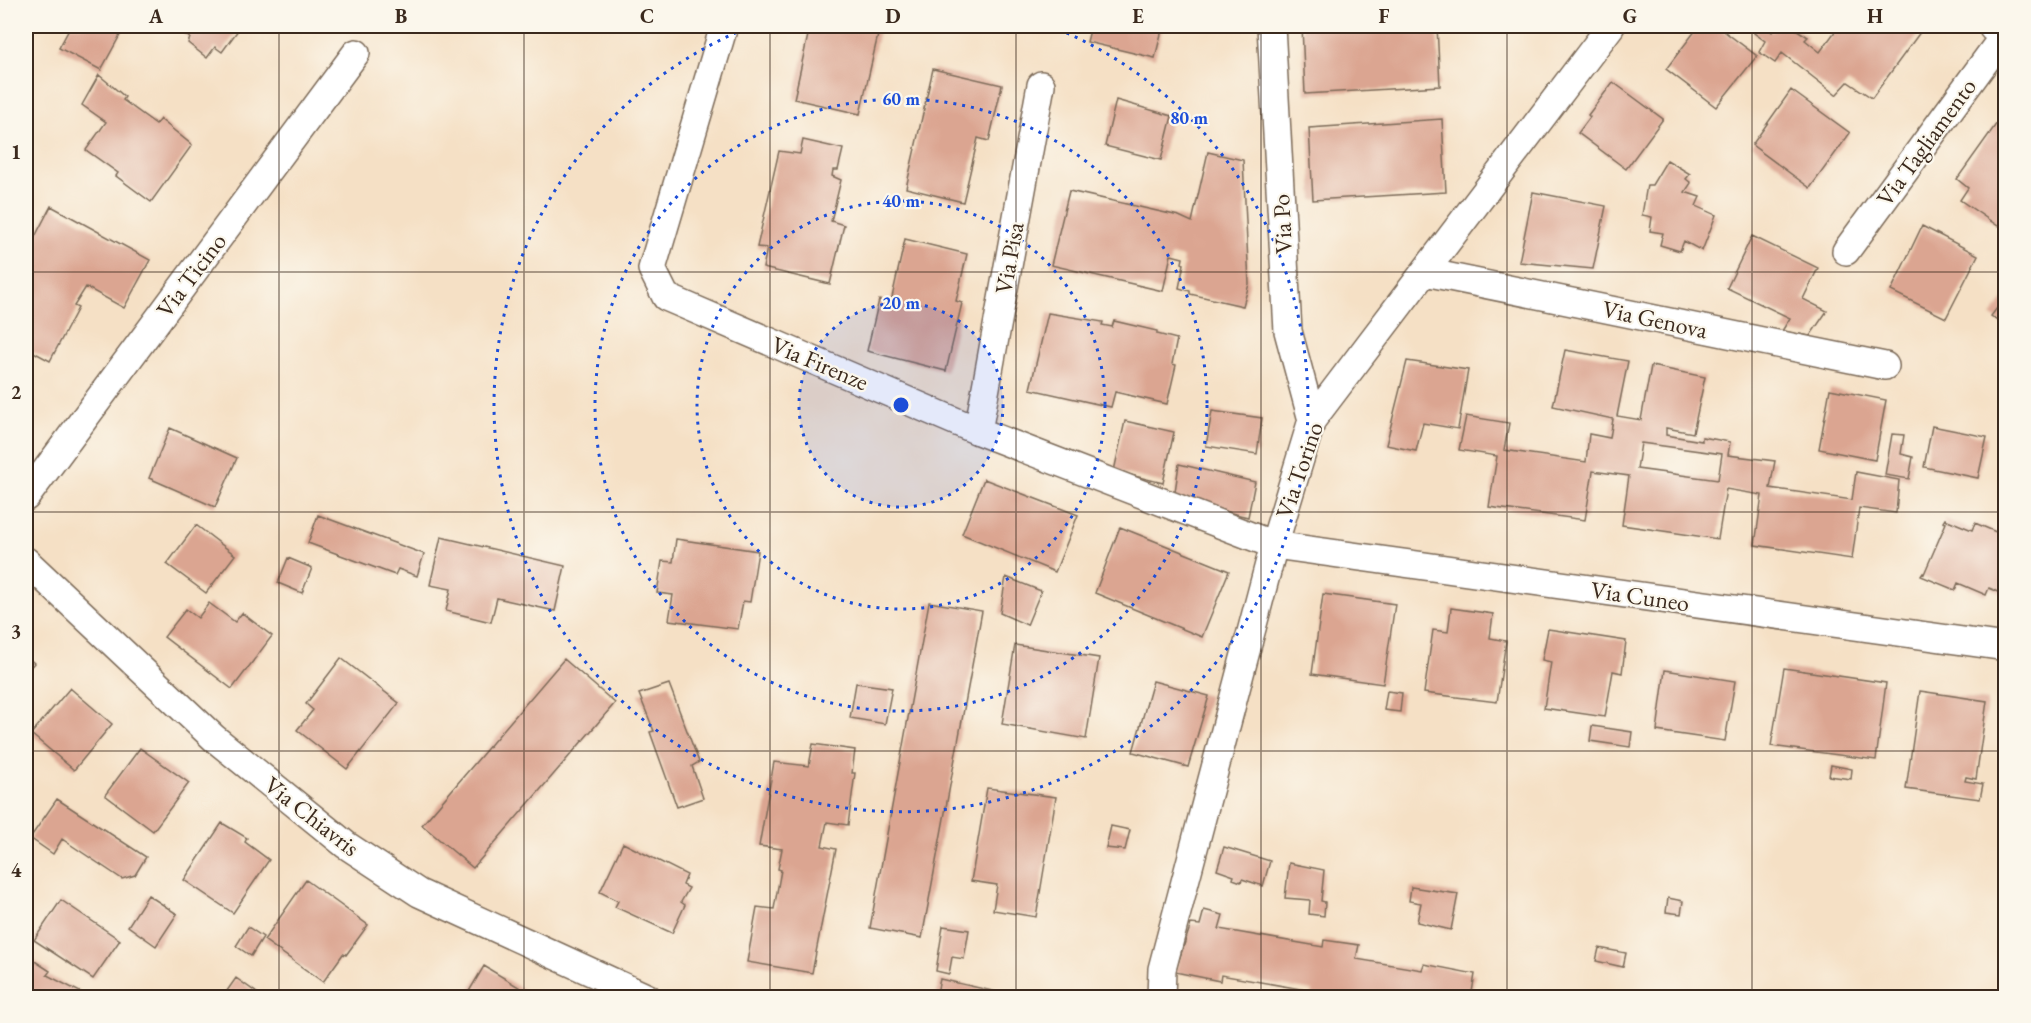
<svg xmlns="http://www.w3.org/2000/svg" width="2031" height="1023" font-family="'EB Garamond',serif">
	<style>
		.building { fill: #dba591; fill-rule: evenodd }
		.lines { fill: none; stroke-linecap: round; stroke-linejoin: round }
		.minor-casing { stroke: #7c6a58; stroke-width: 30 }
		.tertiary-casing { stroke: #7c6a58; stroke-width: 36 }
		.minor { stroke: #fff; stroke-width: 27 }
		.tertiary { stroke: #fff; stroke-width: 33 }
		.grid { fill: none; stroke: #3b2a1e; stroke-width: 1.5; stroke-opacity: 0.55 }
		.ring { fill: none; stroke: #1d4ed8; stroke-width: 3; stroke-dasharray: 3 6 }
		.labels { text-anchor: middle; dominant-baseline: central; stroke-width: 4.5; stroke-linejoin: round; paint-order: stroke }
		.street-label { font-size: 24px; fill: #3b2a1e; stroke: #fbf7ec }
		.centre { fill: #1d4ed8; stroke: #fbf7ec; stroke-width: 3 }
		.ring-label { font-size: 18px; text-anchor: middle; font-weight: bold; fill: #1d4ed8; stroke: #fbf7ec; stroke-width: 4.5; stroke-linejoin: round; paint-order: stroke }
		.neatline { fill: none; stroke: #3b2a1e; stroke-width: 2 }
		.grid-label { font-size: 20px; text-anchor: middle; font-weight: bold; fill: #3b2a1e }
	</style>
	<rect width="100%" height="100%" fill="#fbf7ec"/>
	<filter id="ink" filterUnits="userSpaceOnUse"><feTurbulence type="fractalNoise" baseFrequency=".0167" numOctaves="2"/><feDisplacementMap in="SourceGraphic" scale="12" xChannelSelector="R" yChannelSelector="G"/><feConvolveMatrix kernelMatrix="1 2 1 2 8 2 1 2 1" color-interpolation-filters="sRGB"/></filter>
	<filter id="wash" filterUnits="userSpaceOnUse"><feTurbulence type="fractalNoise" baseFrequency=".008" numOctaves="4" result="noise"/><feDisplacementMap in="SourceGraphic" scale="24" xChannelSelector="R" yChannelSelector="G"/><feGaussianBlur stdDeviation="1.35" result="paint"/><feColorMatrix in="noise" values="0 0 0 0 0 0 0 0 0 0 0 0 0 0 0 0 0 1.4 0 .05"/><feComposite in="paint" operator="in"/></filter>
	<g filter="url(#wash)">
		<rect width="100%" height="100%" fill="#f5e0c5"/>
		<g id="blocks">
			<path class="building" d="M 71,26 L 125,26 L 101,70 L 59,48 Z
				M 173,26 L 241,26 L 222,52 L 215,47 L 207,58 L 188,43 L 190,38 Z
				M 810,26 L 880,26 L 860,114 L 794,99 Z
				M 1091,26 L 1163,26 L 1155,58 L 1087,42 Z
				M 1302,26 L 1437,26 L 1440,86 L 1305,94 Z
				M 1699,26 L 1717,26 L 1757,56 L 1716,107 L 1666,69 Z
				M 1760,26 L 1764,26 L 1772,32 L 1776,26 L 1791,26 L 1808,37 L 1805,40 L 1820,52 L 1839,26 L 1913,26 L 1921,31 L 1872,98 L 1848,82 L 1836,95 L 1782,53 L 1775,63 L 1759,52 L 1765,41 L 1754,33 Z
				M 933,69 L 1002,85 L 989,141 L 978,138 L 963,202 L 906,188 Z
				M 99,75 L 125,97 L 123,100 L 156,124 L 160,119 L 192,145 L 151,202 L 116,176 L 118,173 L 86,150 L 106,122 L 82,105 Z
				M 1613,82 L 1663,119 L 1626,169 L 1578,133 L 1590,117 L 1588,115 Z
				M 1791,90 L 1850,133 L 1810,188 L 1752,145 Z
				M 1116,100 L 1172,116 L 1161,160 L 1105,146 Z
				M 1442,119 L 1446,192 L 1313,200 L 1309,128 Z
				M 1997,123 L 2006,129 L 2006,215 L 1998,226 L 1960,200 L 1968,188 L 1957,179 Z
				M 803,140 L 843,149 L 838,170 L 833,170 L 832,176 L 841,180 L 831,221 L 844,225 L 830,284 L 763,268 L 767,248 L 757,247 L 779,151 L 800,154 Z
				M 1208,152 L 1243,160 L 1249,284 L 1243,306 L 1190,294 L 1190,291 L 1179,288 L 1184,264 L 1182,263 L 1183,258 L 1171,255 L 1163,291 L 1051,265 L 1069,191 L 1179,216 L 1192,222 Z
				M 1667,160 L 1690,174 L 1686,179 L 1691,183 L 1685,192 L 1700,197 L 1696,206 L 1716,215 L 1702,251 L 1684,241 L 1680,251 L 1660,245 L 1663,233 L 1650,231 L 1652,217 L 1642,215 L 1647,185 L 1652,185 Z
				M 1533,192 L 1606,206 L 1593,269 L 1519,262 Z
				M 51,206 L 150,260 L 124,308 L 86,287 L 74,306 L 78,308 L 50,361 L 26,348 L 26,254 Z
				M 1922,226 L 1978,255 L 1946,318 L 1891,291 Z
				M 1752,236 L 1818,268 L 1803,299 L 1827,311 L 1810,336 L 1782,331 L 1790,318 L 1727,288 Z
				M 905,239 L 967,254 L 956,301 L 962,303 L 946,371 L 867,351 L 879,300 L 891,302 Z
				M 2006,296 L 2006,326 L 1991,316 Z
				M 1048,313 L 1103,322 L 1102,325 L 1112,327 L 1114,321 L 1157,331 L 1157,334 L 1177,339 L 1172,364 L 1176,365 L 1167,404 L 1115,392 L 1111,407 L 1030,389 Z
				M 1565,350 L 1628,361 L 1617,416 L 1641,420 L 1651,366 L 1705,377 L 1693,433 L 1666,428 L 1666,435 L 1702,441 L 1702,437 L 1730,442 L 1728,455 L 1775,461 L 1770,488 L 1852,500 L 1856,472 L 1899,480 L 1896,513 L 1859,508 L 1852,559 L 1755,545 L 1762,495 L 1726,489 L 1718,539 L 1622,525 L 1629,476 L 1593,471 L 1585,520 L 1489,507 L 1497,456 L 1459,450 L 1466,416 L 1509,423 L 1504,450 L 1586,462 L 1589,434 L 1610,438 L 1613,419 L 1553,406 ZM 1641,443 L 1722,454 L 1718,480 L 1637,469 Z
				M 1407,361 L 1468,370 L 1458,429 L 1423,423 L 1416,451 L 1386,445 Z
				M 1830,389 L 1886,400 L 1875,460 L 1819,449 Z
				M 1212,411 L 1262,418 L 1257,454 L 1206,446 Z
				M 1125,421 L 1174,432 L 1163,483 L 1114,471 Z
				M 1932,426 L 1987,437 L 1978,478 L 1924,467 Z
				M 170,428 L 237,458 L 215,507 L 149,478 Z
				M 1892,434 L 1904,435 L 1901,454 L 1913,457 L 1909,479 L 1885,475 Z
				M 1179,464 L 1255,482 L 1248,517 L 1174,499 Z
				M 984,479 L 1078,515 L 1055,572 L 962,534 Z
				M 318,515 L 424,554 L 417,576 L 398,569 L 395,575 L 308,543 Z
				M 1945,519 L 1972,530 L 1975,523 L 2003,535 L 2006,530 L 2006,595 L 1989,588 L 1986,595 L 1958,583 L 1955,590 L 1921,576 L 1923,573 L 1924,574 L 1946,523 L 1943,522 Z
				M 196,525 L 235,555 L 206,593 L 167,564 Z
				M 1120,527 L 1229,571 L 1202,637 L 1095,593 Z
				M 441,537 L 565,566 L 555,611 L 497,598 L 491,622 L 446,611 L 451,589 L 430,585 Z
				M 676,539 L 758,551 L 750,602 L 743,601 L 738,629 L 669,620 L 673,595 L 657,593 L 662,561 L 673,562 Z
				M 288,558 L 312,568 L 302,593 L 278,583 Z
				M 1006,577 L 1041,591 L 1027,625 L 1000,613 Z
				M 1323,594 L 1395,604 L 1383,684 L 1312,674 Z
				M 929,602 L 982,611 L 922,938 L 870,928 Z
				M 209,603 L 235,622 L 242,613 L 272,636 L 232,689 L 164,637 L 186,609 L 198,618 Z
				M 1451,608 L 1493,614 L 1490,638 L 1506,641 L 1497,702 L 1424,693 L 1433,630 L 1448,632 Z
				M 1548,629 L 1626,641 L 1622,673 L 1613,671 L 1605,717 L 1544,708 L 1551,662 L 1542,660 Z
				M 1015,645 L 1099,658 L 1086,739 L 1002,724 Z
				M 26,656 L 34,663 L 26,672 Z
				M 341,658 L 399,703 L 347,769 L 297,730 L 313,710 L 306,704 Z
				M 564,659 L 615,703 L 473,868 L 422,825 Z
				M 1784,668 L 1886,683 L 1876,760 L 1771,746 Z
				M 1665,670 L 1735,681 L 1725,741 L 1657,731 Z
				M 1153,681 L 1209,696 L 1188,767 L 1133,752 Z
				M 856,683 L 892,688 L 885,724 L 850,718 Z
				M 669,684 L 699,762 L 692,766 L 703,798 L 677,807 L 650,732 L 654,731 L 639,694 Z
				M 70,688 L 112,724 L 74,770 L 31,734 Z
				M 1387,691 L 1402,693 L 1400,712 L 1384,710 Z
				M 1920,691 L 1987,701 L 1976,779 L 1966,777 L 1965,781 L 1983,784 L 1980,799 L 1906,789 Z
				M 1592,726 L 1632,732 L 1630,747 L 1590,741 Z
				M 813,744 L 855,750 L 852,773 L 855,773 L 848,825 L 827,822 L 822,846 L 836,849 L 812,973 L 747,962 L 757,907 L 774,909 L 781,870 L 778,869 L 782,849 L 759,846 L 774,762 L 809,766 Z
				M 140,748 L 189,783 L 153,831 L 105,795 Z
				M 1831,765 L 1852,769 L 1851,779 L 1829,776 Z
				M 987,788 L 1056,797 L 1036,917 L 993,910 L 997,885 L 971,881 Z
				M 57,799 L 146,857 L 135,875 L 122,879 L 62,839 L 53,854 L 30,838 Z
				M 222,823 L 247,838 L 245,842 L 269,860 L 233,913 L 184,880 Z
				M 1111,826 L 1130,830 L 1125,850 L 1106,848 Z
				M 623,843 L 687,875 L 683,885 L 689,888 L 681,902 L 685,905 L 672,933 L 615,907 L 618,901 L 600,892 Z
				M 1224,847 L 1270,861 L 1263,886 L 1242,879 L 1241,882 L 1233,879 L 1234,876 L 1217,870 Z
				M 1289,863 L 1324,870 L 1321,901 L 1325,902 L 1324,916 L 1309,914 L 1310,900 L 1285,898 Z
				M 306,880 L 368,925 L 346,955 L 343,954 L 323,982 L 264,940 Z
				M 1411,887 L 1458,894 L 1451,930 L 1417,922 L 1421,903 L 1409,901 Z
				M 148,895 L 177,914 L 156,946 L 128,926 Z
				M 1668,898 L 1683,901 L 1681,914 L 1666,912 Z
				M 61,900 L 120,940 L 93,979 L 34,940 Z
				M 1204,910 L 1223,915 L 1219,929 L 1323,947 L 1324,940 L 1359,945 L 1356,959 L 1422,970 L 1424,964 L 1475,974 L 1471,998 L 1326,998 L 1311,995 L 1312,991 L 1221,975 L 1220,981 L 1175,972 L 1191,924 L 1200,925 Z
				M 943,926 L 969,930 L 964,959 L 952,957 L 949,974 L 936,971 Z
				M 248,927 L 263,937 L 251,956 L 236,946 Z
				M 1599,948 L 1626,953 L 1623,967 L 1596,961 Z
				M 26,951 L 32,955 L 30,958 L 50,971 L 47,975 L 82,993 L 80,998 L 35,998 L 26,992 Z
				M 484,966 L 537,998 L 465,998 Z
				M 236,978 L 264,998 L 222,998 Z
				M 940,979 L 997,992 L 996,998 L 936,998 Z"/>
		</g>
	</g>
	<g filter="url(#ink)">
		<use href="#blocks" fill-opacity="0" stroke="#7c6a58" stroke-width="1.5"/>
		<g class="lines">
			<g class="minor-casing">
				<path id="minor" d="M 724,26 L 652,269 L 666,297 L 978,431 L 1274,545 L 2006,647
					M 1271,26 L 1288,331 L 1312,420
					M 1846,251 L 2006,33
					M 1425,272 L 1885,366
					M 978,431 L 1041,85
					M 26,497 L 356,53
					M 26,561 L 214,738 L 346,845 L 419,893 L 648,998
					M 1161,998 L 1162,969 L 1274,545 L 1312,420 L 1611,26"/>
			</g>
			<g class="tertiary-casing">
				<path id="tertiary" d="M 1995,26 L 2006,33"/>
			</g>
			<use href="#minor" class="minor"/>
			<use href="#tertiary" class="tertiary"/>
		</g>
	</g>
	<path class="grid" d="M 279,26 L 279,998M 524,26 L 524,998M 770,26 L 770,998M 1016,26 L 1016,998M 1261,26 L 1261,998M 1507,26 L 1507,998M 1752,26 L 1752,998M 26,272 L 2006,272M 26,512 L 2006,512M 26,751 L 2006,751"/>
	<circle cx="901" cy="405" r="102" fill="#1d4ed8" fill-opacity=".12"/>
	<g class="ring">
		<circle cx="901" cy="405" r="102"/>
		<circle cx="901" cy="405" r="204"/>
		<circle cx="901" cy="405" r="306"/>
		<path d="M1050 26A407 407 0 1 1 752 26"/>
	</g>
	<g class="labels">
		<g class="street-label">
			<text transform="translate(1926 142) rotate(-54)">Via Tagliamento</text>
			<text transform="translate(1282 224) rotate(-93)">Via Po</text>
			<text transform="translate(1009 258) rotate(-80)">Via Pisa</text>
			<text transform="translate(191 275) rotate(-53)">Via Ticino</text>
			<text transform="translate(1655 319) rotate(12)">Via Genova</text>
			<text transform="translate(820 363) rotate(23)">Via Firenze</text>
			<text transform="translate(1299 470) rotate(-71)">Via Torino</text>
			<text transform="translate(1640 596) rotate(8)">Via Cuneo</text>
			<text transform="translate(312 816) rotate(38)">Via Chiavris</text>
		</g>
	</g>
	<circle cx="901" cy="405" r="9" class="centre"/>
	<g class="ring-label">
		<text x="901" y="105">60 m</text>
		<text x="1189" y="124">80 m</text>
		<text x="901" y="207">40 m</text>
		<text x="901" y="309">20 m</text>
	</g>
	<rect width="2031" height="1023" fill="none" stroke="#fbf7ec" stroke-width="66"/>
	<rect x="33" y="33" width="1965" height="957" class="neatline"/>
	<g class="grid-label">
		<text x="156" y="23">A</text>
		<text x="401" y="23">B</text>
		<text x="647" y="23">C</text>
		<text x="893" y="23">D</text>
		<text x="1138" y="23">E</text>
		<text x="1384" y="23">F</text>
		<text x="1630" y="23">G</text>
		<text x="1875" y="23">H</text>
		<text x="16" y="159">1</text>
		<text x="16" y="399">2</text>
		<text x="16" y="638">3</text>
		<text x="16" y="877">4</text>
	</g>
</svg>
